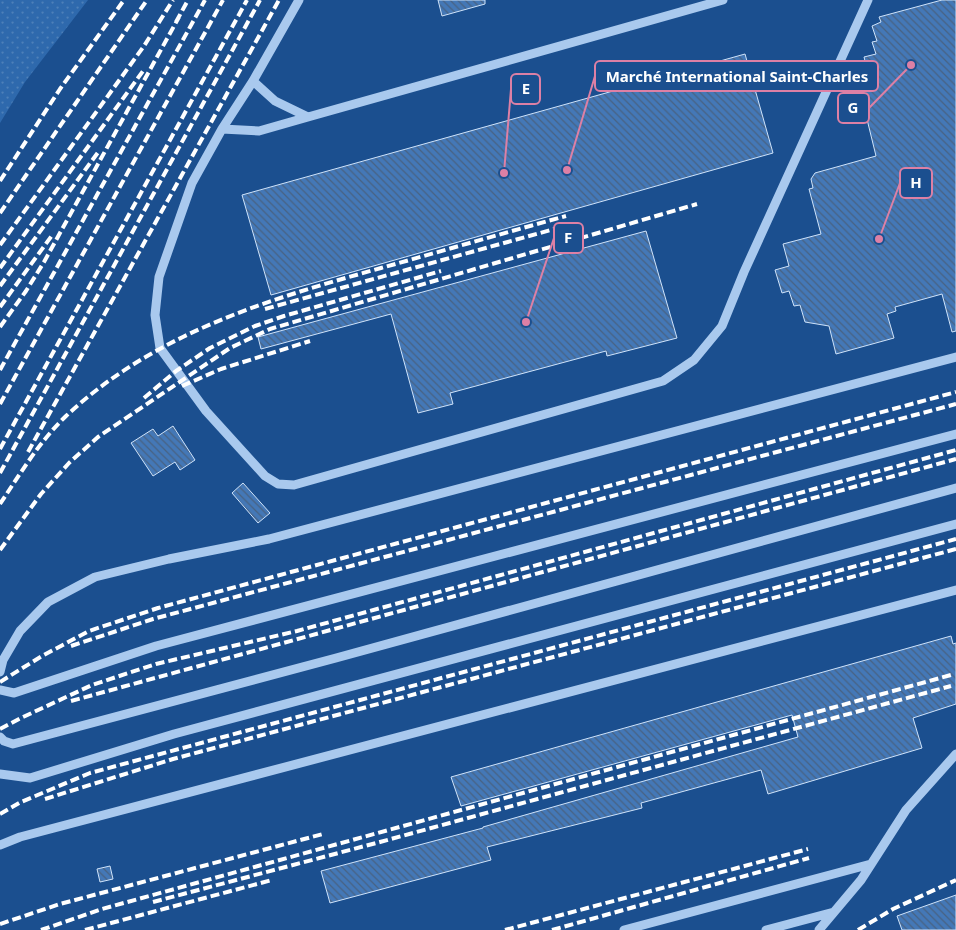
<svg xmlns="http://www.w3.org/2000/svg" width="956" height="930" font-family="'Noto Sans',sans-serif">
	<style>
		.grass { fill: url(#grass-dots) }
		.building { fill: url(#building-back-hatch); stroke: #cfe3fa }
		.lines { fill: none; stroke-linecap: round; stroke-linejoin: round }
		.minor { stroke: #a9c9ee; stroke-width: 9 }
		.rail { stroke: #fff; stroke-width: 4; stroke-dasharray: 9 4; stroke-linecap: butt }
		.leader { fill: none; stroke: #dd80a5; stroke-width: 2 }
		.callout-dot { fill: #dd80a5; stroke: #1b4f8f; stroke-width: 2 }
		.callout { fill: #1b4f8f; stroke: #dd80a5; stroke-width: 2 }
		.callout-label { font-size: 15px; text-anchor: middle; font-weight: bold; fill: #fff }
	</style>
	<defs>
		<pattern id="grass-dots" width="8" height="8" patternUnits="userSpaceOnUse" patternTransform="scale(1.25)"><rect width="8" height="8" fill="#2e69ad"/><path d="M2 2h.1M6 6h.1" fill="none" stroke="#4d80b9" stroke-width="1.8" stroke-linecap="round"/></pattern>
		<pattern id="building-back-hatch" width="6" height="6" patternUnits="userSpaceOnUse" patternTransform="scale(1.25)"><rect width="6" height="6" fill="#4478b7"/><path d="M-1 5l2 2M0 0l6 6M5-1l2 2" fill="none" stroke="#486282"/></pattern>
	</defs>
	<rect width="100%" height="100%" fill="#1b4f8f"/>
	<path class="grass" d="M 0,0 L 88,0 L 25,82 L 0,123 Z"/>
	<path class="building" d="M 438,0 L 485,0 L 485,4 L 442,16 Z
		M 942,0 L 956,0 L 956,331 L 952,332 L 942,294 L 895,307 L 896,311 L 887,314 L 894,338 L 836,354 L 829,326 L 805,322 L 800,305 L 794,306 L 789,291 L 782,293 L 775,270 L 789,266 L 783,244 L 821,234 L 809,189 L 813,188 L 811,179 L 815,173 L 876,156 L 864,107 L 857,109 L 852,90 L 858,89 L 854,77 L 868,73 L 864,57 L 876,54 L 872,42 L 877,41 L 872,26 L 881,22 L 879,17 Z
		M 745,54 L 773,153 L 271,295 L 242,195 Z
		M 646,231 L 677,338 L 607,356 L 606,351 L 450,393 L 453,404 L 418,413 L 391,314 L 261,349 L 258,337 Z
		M 173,426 L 195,460 L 180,470 L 175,462 L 153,476 L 131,443 L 153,429 L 158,436 Z
		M 243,483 L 270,513 L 258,523 L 232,493 Z
		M 951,636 L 953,644 L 956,643 L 956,704 L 913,718 L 922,748 L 768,794 L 761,770 L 641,803 L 642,808 L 487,847 L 491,860 L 330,903 L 321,871 L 483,828 L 483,827 L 798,737 L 792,715 L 461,806 L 451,777 Z
		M 110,866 L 113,879 L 100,882 L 97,869 Z
		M 956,895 L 956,930 L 902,930 L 897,916 Z"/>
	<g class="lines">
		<path class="minor" d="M 299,0 L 253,81 L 222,129 L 192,183 L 159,277 L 155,315 L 160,348 L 206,411 L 265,476 L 278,484 L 294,485 L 663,381 L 694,360 L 722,326 L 744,272 L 868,0
			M 308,117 L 723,0
			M 222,129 L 259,131 L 308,117 L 275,101 L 253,81
			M 0,672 L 3,660 L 20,631 L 48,602 L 95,577 L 169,559 L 269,539 L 956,357
			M 0,690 L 14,693 L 156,646 L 956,434
			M 0,737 L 4,741 L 13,744 L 336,658 L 956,488
			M 0,774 L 30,778 L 174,734 L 956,524
			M 0,845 L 20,837 L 956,590
			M 624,930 L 871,864
			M 766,930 L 834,912
			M 819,930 L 861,880 L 906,810 L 956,754"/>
		<path class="rail" d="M 176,22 L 188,0
			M 0,181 L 60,89 L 124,0
			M 0,213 L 147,0
			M 0,245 L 144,46 L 173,0
			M 0,268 L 143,71
			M 0,286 L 99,151
			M 0,307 L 53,234
			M 265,309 L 569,225
			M 0,327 L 26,291 L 44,262 L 179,17
			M 0,370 L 205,0
			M 182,386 L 221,369 L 310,341
			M 144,398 L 176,371 L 210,348 L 255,326 L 284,316 L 441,271
			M 0,404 L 223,0
			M 0,449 L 247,0
			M 28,452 L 279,0
			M 0,473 L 260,0
			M 0,504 C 20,474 39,442 66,416 C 155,333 266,300 381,268 C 442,251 504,233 566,216
			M 0,550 L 41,494 L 69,463 L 98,437 L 230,348 L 270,329 L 697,204
			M 71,646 L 153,619 L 956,404
			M 0,682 L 42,656 L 89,631 L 158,608 L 956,392
			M 71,701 L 956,459
			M 0,729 L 21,718 L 92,685 L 156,664 L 297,631 L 956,450
			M 45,799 L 173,759 L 956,549
			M 0,814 L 21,802 L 90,773 L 956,539
			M 153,902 L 380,842 L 951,686
			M 0,924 L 60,904 L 323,834
			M 41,930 L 102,909 L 951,675
			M 85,930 L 272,880
			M 505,930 L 808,849
			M 552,930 L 809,858
			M 858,930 L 893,909 L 956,880"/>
	</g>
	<path class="leader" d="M567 170L595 76M504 173L511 89M911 65L869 108M879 239L900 183M526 322L554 238"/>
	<g class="callout-dot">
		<circle cx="567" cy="170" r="5"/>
		<circle cx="504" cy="173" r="5"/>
		<circle cx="911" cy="65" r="5"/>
		<circle cx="879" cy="239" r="5"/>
		<circle cx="526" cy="322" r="5"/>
	</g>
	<g class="callout">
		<rect x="595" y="61" width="283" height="30" rx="5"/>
		<rect x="511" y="74" width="29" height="30" rx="5"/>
		<rect x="838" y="93" width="31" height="30" rx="5"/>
		<rect x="900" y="168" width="32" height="30" rx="5"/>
		<rect x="554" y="223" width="29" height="30" rx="5"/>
	</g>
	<g class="callout-label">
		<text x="737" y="82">Marché International Saint-Charles</text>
		<text x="526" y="94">E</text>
		<text x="853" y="113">G</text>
		<text x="916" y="188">H</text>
		<text x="568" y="243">F</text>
	</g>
</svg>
